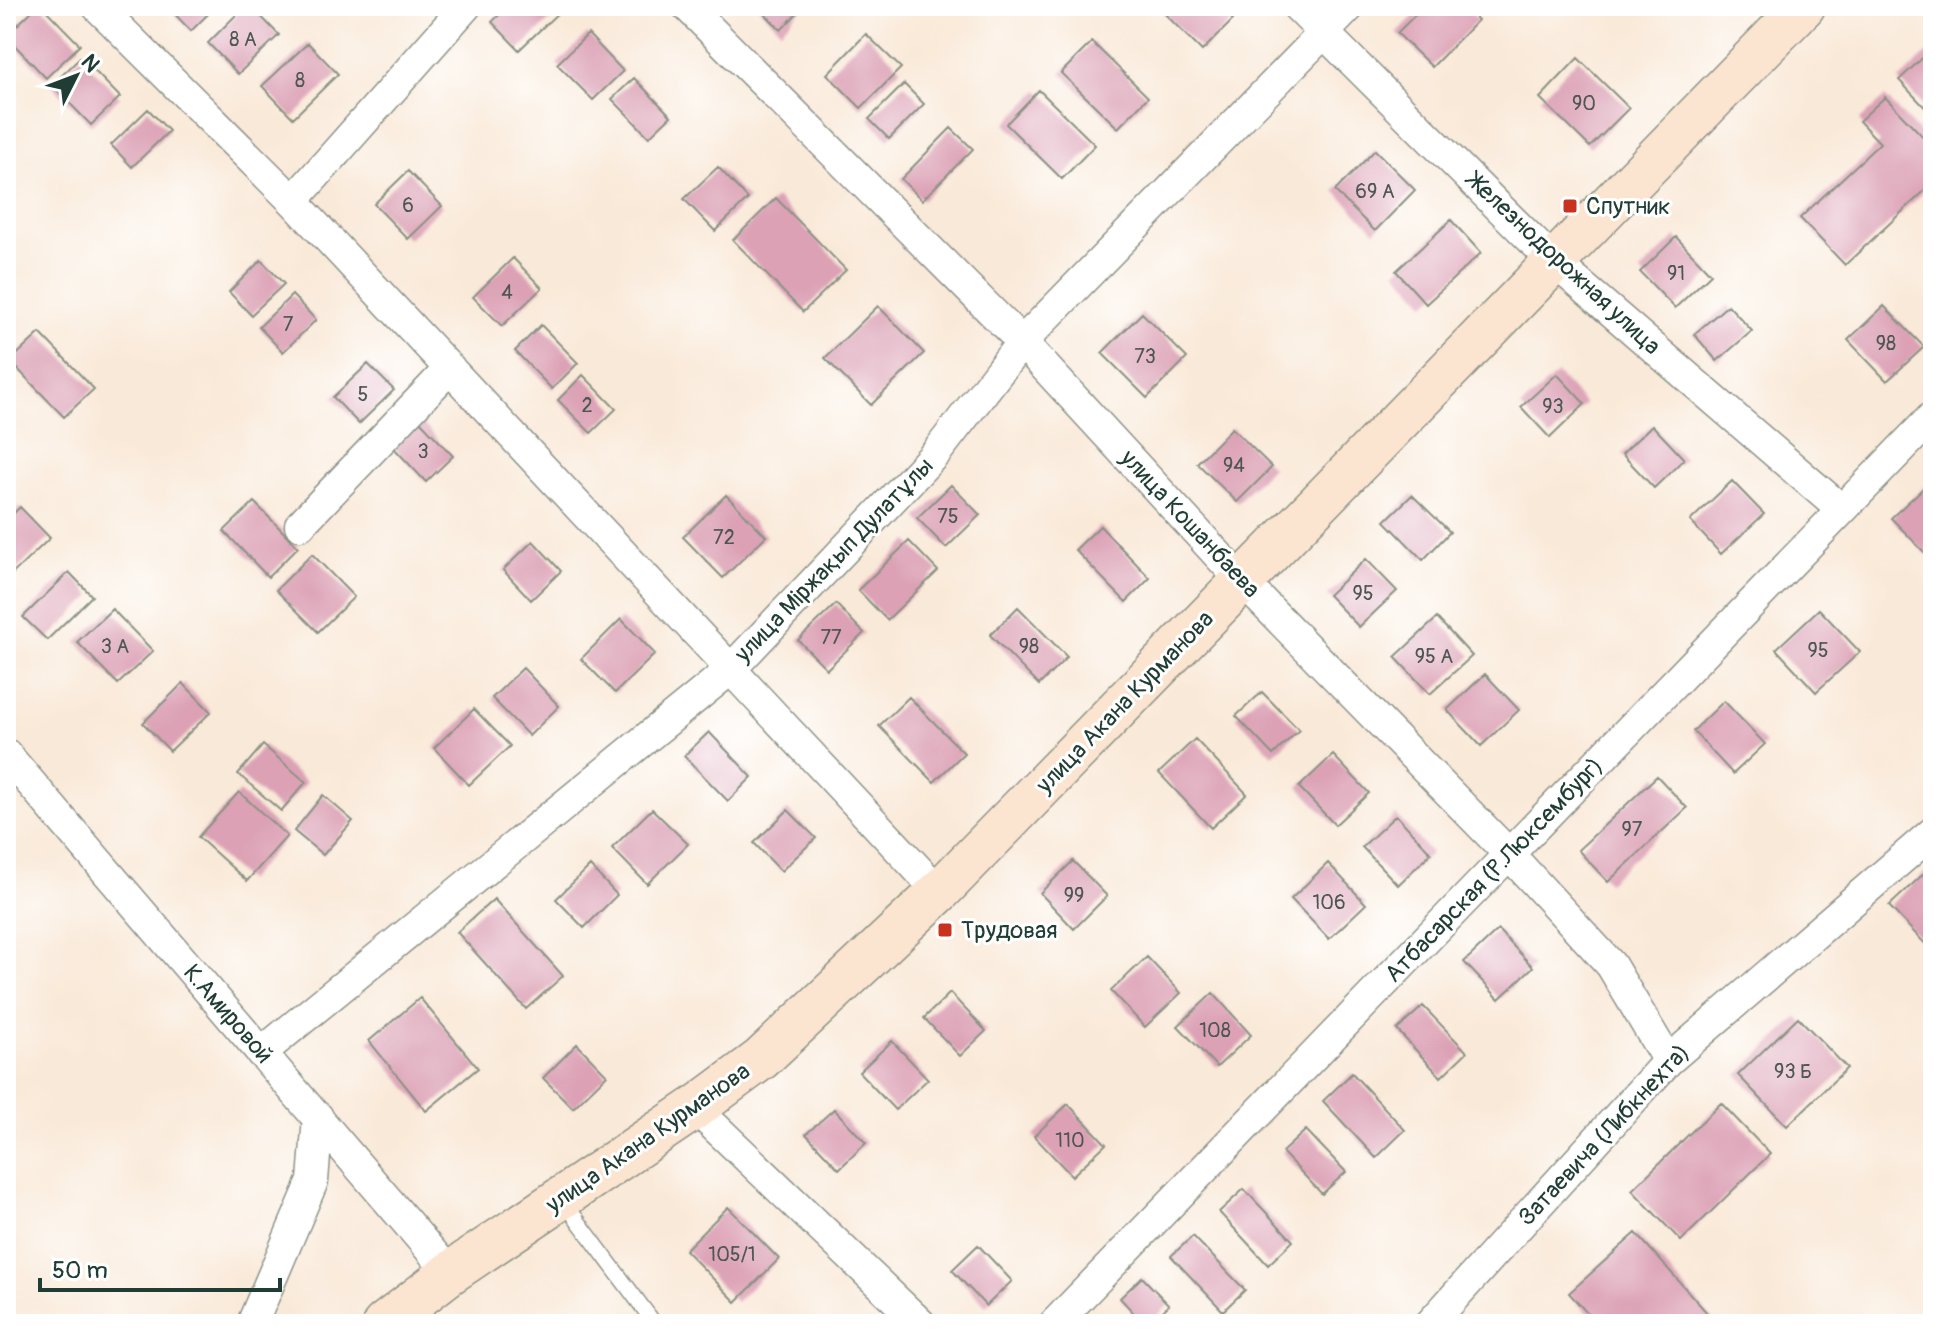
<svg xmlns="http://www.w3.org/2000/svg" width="1939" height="1330" font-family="Pangolin,sans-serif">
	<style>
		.building { fill: #dca1b5 }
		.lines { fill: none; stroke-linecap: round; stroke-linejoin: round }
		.service-casing { stroke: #8c9386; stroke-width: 17 }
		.minor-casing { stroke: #8c9386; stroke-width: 33 }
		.secondary-casing { stroke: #8c9386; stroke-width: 45 }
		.service { stroke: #fff; stroke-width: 14 }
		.minor { stroke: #fff; stroke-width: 30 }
		.secondary { stroke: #fce5d0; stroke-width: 42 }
		.poi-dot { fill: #c8321e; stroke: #fff; stroke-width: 3 }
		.labels { text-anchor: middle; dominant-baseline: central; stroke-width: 6; stroke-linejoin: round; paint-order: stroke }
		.number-label { font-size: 20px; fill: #4e5654 }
		.poi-label { font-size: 24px; fill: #1f3d34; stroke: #fff; text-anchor: start }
		.street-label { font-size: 24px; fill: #1f3d34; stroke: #fff }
	</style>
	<rect width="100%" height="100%" fill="#fff"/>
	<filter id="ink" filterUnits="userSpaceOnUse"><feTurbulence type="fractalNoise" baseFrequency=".0125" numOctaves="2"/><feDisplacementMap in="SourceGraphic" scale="16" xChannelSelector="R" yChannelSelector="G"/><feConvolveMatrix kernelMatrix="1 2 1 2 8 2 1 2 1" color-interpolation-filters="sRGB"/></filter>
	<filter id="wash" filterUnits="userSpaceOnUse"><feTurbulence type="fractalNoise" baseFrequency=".006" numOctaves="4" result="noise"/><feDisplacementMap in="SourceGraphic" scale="32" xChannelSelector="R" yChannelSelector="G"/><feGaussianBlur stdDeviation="1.8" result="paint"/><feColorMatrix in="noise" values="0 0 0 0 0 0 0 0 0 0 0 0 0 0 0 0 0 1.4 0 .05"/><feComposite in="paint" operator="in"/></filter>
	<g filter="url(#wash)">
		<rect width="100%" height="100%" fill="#f9e9d8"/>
		<g id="blocks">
			<path class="building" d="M 37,6 L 42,6 L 80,45 L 46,78 L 6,36 Z
				M 167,6 L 216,6 L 191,31 Z
				M 245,6 L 251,6 L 279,35 L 238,74 L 208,43 Z
				M 508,6 L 561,6 L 563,8 L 519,50 L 492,22 Z
				M 757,6 L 804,6 L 781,30 Z
				M 1162,6 L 1219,6 L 1233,20 L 1202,51 L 1160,9 Z
				M 1424,6 L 1464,6 L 1478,20 L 1432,67 L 1397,33 Z
				M 588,34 L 623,71 L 593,100 L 557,64 Z
				M 866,34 L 901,68 L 861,108 L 827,74 Z
				M 1092,42 L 1148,97 L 1118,128 L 1061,73 Z
				M 308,43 L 338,74 L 293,118 L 262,86 Z
				M 1933,48 L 1933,116 L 1899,80 Z
				M 81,57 L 120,97 L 91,125 L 52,85 Z
				M 1578,58 L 1629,108 L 1590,147 L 1540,98 Z
				M 634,78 L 671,116 L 649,137 L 612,99 Z
				M 904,84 L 924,104 L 889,139 L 869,119 Z
				M 1039,90 L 1095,145 L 1062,179 L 1006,124 Z
				M 1885,97 L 1928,142 L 1933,138 L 1933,183 L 1845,265 L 1800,218 L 1880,143 L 1859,121 Z
				M 148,109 L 169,131 L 132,167 L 111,145 Z
				M 951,128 L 973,149 L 922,200 L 901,179 Z
				M 1375,150 L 1415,190 L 1375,231 L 1335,191 Z
				M 718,167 L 748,199 L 715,231 L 684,199 Z
				M 408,171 L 442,206 L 408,239 L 374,204 Z
				M 776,198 L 846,270 L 803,312 L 733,240 Z
				M 1451,220 L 1481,253 L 1426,304 L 1396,271 Z
				M 1676,237 L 1711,274 L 1675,308 L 1640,272 Z
				M 513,258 L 542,288 L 502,326 L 473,297 Z
				M 261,260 L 284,284 L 251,315 L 229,292 Z
				M 292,295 L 316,320 L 283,352 L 259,327 Z
				M 1728,305 L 1752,331 L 1717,361 L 1694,334 Z
				M 878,306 L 924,353 L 871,405 L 825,358 Z
				M 1884,306 L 1924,347 L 1887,381 L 1848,340 Z
				M 1142,313 L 1187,358 L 1147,398 L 1102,353 Z
				M 541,325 L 578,363 L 552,389 L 515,351 Z
				M 40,333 L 94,389 L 64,417 L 10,361 Z
				M 368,364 L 394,390 L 359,424 L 333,397 Z
				M 1557,374 L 1585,404 L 1550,438 L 1521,407 Z
				M 583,375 L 616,409 L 591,433 L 558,400 Z
				M 419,420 L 453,456 L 426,482 L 392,446 Z
				M 1652,425 L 1684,459 L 1654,488 L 1622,454 Z
				M 1232,428 L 1272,467 L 1237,502 L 1197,463 Z
				M 1933,479 L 1933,548 L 1926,554 L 1891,518 Z
				M 1732,481 L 1764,514 L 1721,554 L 1690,521 Z
				M 951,485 L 980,515 L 946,548 L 917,518 Z
				M 726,495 L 766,536 L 723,578 L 683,537 Z
				M 1412,495 L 1450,532 L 1423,560 L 1385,521 Z
				M 254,502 L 298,547 L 268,577 L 224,531 Z
				M 20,507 L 50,538 L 6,580 L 6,521 Z
				M 1100,526 L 1150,578 L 1126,602 L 1075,550 Z
				M 533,541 L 561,571 L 531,600 L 503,570 Z
				M 909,541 L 938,571 L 887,620 L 858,590 Z
				M 312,554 L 354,597 L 318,632 L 276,590 Z
				M 1366,559 L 1397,591 L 1359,627 L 1328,595 Z
				M 69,572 L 92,596 L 47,640 L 23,617 Z
				M 836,604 L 864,633 L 827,669 L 798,640 Z
				M 1018,607 L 1067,657 L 1039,685 L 990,635 Z
				M 112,609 L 153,651 L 118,684 L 77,642 Z
				M 1819,609 L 1860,652 L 1816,692 L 1776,649 Z
				M 1437,618 L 1472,656 L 1430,694 L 1395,657 Z
				M 621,619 L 655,654 L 615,693 L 581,659 Z
				M 523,668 L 559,706 L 529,736 L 492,698 Z
				M 1485,674 L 1519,710 L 1481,746 L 1447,710 Z
				M 183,683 L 211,712 L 170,751 L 143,723 Z
				M 1262,692 L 1299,730 L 1273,755 L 1236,716 Z
				M 909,697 L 964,753 L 934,782 L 879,726 Z
				M 1724,701 L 1765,744 L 1733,774 L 1693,731 Z
				M 474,709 L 510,746 L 469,785 L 434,748 Z
				M 709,732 L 752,777 L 728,801 L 684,756 Z
				M 1195,739 L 1247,794 L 1211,828 L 1159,773 Z
				M 263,745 L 306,782 L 281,811 L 238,774 Z
				M 1333,755 L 1369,793 L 1335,825 L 1299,787 Z
				M 1657,776 L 1687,808 L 1608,882 L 1578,850 Z
				M 239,792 L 287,836 L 247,881 L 198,837 Z
				M 323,795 L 353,821 L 323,855 L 294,831 Z
				M 652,809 L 688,844 L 647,884 L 612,848 Z
				M 788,810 L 816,838 L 781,871 L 754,843 Z
				M 1396,815 L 1431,853 L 1398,885 L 1362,847 Z
				M 1073,861 L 1107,896 L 1074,929 L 1040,893 Z
				M 1328,863 L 1366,904 L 1329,939 L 1291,899 Z
				M 1933,865 L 1933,952 L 1889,906 Z
				M 590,866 L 617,895 L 584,928 L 556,899 Z
				M 494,899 L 563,976 L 526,1009 L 457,932 Z
				M 1498,930 L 1533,967 L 1499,999 L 1464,962 Z
				M 1147,957 L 1181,993 L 1145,1027 L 1111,991 Z
				M 950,993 L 986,1031 L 960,1056 L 924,1018 Z
				M 1213,993 L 1251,1035 L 1217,1067 L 1178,1026 Z
				M 420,998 L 478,1068 L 426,1111 L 369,1041 Z
				M 1423,1006 L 1467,1052 L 1441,1077 L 1397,1030 Z
				M 1798,1017 L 1847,1068 L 1787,1126 L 1738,1075 Z
				M 892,1041 L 928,1079 L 895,1110 L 859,1072 Z
				M 577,1044 L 607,1075 L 573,1108 L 543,1078 Z
				M 1352,1073 L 1405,1130 L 1376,1158 L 1323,1101 Z
				M 1721,1103 L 1770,1154 L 1681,1241 L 1632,1190 Z
				M 1068,1104 L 1106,1144 L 1072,1176 L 1034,1136 Z
				M 834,1109 L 866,1143 L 839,1169 L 806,1134 Z
				M 1306,1130 L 1346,1172 L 1322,1194 L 1282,1152 Z
				M 1244,1189 L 1293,1241 L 1268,1265 L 1219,1212 Z
				M 728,1207 L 779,1259 L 736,1302 L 685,1250 Z
				M 1636,1233 L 1717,1324 L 1597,1324 L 1569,1293 Z
				M 1193,1236 L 1245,1290 L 1223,1311 L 1171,1256 Z
				M 978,1245 L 1012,1281 L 986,1306 L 952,1270 Z
				M 1142,1277 L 1169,1305 L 1149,1324 L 1144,1324 L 1120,1298 Z"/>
		</g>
	</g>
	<g filter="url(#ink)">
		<use href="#blocks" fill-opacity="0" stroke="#8c9386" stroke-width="2"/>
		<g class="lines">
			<g class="service-casing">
				<path id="service" d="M 564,1202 L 655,1324"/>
			</g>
			<g class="minor-casing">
				<path id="minor" d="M 97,6 L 293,201 L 939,892
					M 687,6 L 1022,342 L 1242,581 L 1509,854 L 1611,965 L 1668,1061
					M 1297,6 L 1554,262 L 1842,510
					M 293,201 L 466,6
					M 300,525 L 450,368
					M 6,754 L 450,1273
					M 261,1053 L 731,669 L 936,453 L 1022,342 L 1350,6
					M 695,1108 L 921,1324
					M 252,1324 L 313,1181 L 318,1117
					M 1054,1324 L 1933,416
					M 1430,1324 L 1668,1061 L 1933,832"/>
			</g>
			<g class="secondary-casing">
				<path id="secondary" d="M 384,1324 L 450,1273 L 695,1108 L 761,1059 L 939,892 L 1804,6"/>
			</g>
			<use href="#service" class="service"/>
			<use href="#minor" class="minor"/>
			<use href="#secondary" class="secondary"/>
		</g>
	</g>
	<g class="poi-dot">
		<rect x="1562" y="198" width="16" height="16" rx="4"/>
		<rect x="937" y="922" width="16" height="16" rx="4"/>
	</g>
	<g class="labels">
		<g class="number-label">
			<text x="243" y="39">8 А</text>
			<text x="300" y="80">8</text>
			<text x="1584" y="103">90</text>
			<text x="1375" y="191">69 А</text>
			<text x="408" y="205">6</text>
			<text x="1676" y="273">91</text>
			<text x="507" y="292">4</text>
			<text x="288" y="324">7</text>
			<text x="1886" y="343">98</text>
			<text x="1145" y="356">73</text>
			<text x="363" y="394">5</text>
			<text x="587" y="405">2</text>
			<text x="1553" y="406">93</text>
			<text x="423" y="451">3</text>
			<text x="1234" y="465">94</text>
			<text x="948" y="516">75</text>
			<text x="724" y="537">72</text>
			<text x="1363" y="593">95</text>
			<text x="831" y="637">77</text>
			<text x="115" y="646">3 А</text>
			<text x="1029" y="646">98</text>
			<text x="1818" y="650">95</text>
			<text x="1434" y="656">95 А</text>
			<text x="1632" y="829">97</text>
			<text x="1074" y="895">99</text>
			<text x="1329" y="902">106</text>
			<text x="1215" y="1030">108</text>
			<text x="1793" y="1071">93 Б</text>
			<text x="1070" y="1140">110</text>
			<text x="732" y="1254">105/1</text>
		</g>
		<g class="poi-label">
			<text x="1586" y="206">Спутник</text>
			<text x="961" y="930">Трудовая</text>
		</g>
		<g class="street-label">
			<text transform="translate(1564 264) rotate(43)">Железнодорожная улица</text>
			<text transform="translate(1190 524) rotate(47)">улица Кошанбаева</text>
			<text transform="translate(834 560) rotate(-46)">улица Міржақып Дулатұлы</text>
			<text transform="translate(1125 702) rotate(-46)">улица Акана Курманова</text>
			<text transform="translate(1494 870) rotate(-46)">Атбасарская (Р.Люксембург)</text>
			<text transform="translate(228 1014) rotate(49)">К.Амировой</text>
			<text transform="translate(1604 1135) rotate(-47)">Затаевича (Либкнехта)</text>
			<text transform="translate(648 1138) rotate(-35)">улица Акана Курманова</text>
		</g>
	</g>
	<rect width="1939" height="1330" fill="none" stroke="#fff" stroke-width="32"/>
	<g transform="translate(76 76) rotate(48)" stroke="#ffffff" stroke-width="6" paint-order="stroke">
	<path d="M0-6L14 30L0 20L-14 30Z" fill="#1f3d34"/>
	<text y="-12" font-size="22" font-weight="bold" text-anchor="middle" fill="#1f3d34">N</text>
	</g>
	<path d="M40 1278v12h240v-12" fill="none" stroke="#1f3d34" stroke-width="4"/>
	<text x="52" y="1278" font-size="24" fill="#1f3d34" stroke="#ffffff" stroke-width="6" paint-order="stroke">50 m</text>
</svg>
